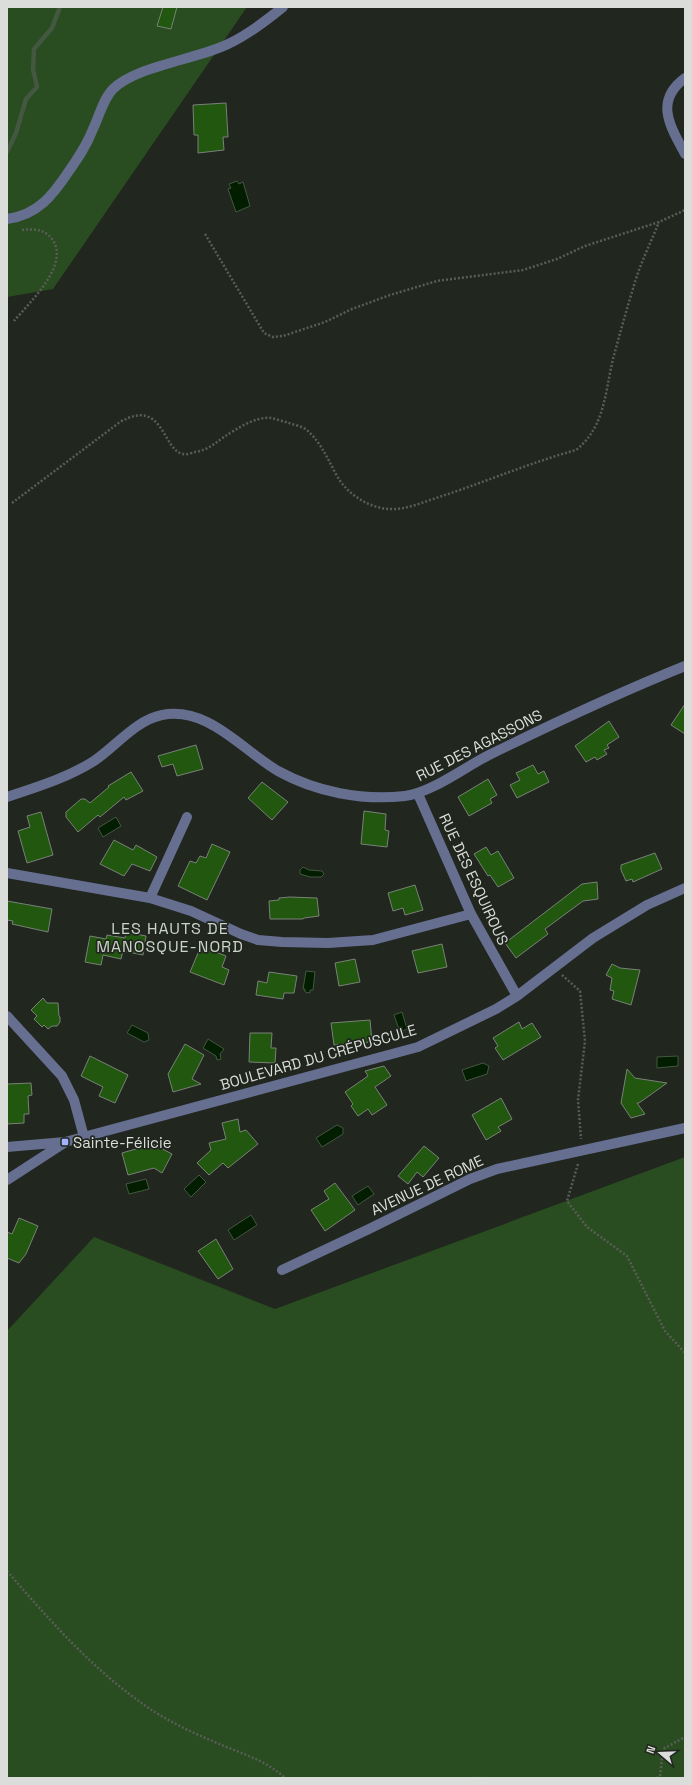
<svg xmlns="http://www.w3.org/2000/svg" width="692" height="1785" font-family="'Space Grotesk',sans-serif">
	<style>
		.green { fill: #294d20 }
		.water { fill: #021d00; stroke: #435741 }
		.lines { fill: none; stroke-linecap: round; stroke-linejoin: round }
		.stream { stroke: #435741; stroke-width: 4.5 }
		.building { fill: #21570e; stroke: #798178 }
		.path { stroke: #595d57; stroke-width: 2.5; stroke-dasharray: 2 2; stroke-linecap: butt }
		.minor { stroke: #676f91; stroke-width: 10 }
		.poi-dot { fill: #a2b2fd; stroke: #21261f; stroke-width: 1.5 }
		.labels { text-anchor: middle; dominant-baseline: central; stroke-width: 3.5; stroke-linejoin: round; paint-order: stroke }
		.street-label { font-size: 15px; fill: #daddd9; stroke: #21261f }
		.poi-label { font-size: 15px; fill: #daddd9; stroke: #21261f; text-anchor: start }
		.neighbourhood-label { font-size: 16px; letter-spacing: 1px; fill: #cbd3c9; stroke: #21261f }
	</style>
	<rect width="100%" height="100%" fill="#21261f"/>
	<path class="green" d="M 7,7 L 247,7 L 53,289 L 7,297 Z
		M 685,1157 L 685,1778 L 7,1778 L 7,1331 L 94,1237 L 275,1309 Z"/>
	<path class="water" d="M 237,181 L 239,184 L 243,182 L 250,206 L 236,212 L 228,189 L 231,188 L 229,184 Z
		M 116,817 L 121,826 L 103,837 L 98,828 Z
		M 303,867 L 309,870 L 322,871 L 324,874 L 321,877 L 310,877 L 300,874 L 300,870 Z
		M 306,971 L 315,972 L 313,990 L 310,990 L 310,993 L 305,992 L 305,989 L 303,989 Z
		M 402,1012 L 407,1029 L 400,1032 L 394,1015 Z
		M 132,1025 L 148,1033 L 149,1040 L 144,1042 L 127,1033 Z
		M 208,1039 L 224,1049 L 220,1054 L 221,1059 L 217,1060 L 216,1056 L 203,1048 Z
		M 678,1056 L 678,1066 L 657,1068 L 657,1057 Z
		M 483,1063 L 489,1066 L 487,1074 L 466,1081 L 462,1070 Z
		M 337,1125 L 343,1128 L 343,1134 L 322,1147 L 316,1138 Z
		M 199,1175 L 206,1182 L 191,1197 L 184,1189 Z
		M 146,1179 L 149,1189 L 129,1194 L 126,1184 Z
		M 368,1186 L 374,1194 L 358,1205 L 352,1196 Z
		M 251,1215 L 257,1225 L 234,1240 L 228,1230 Z"/>
	<g class="lines">
		<path class="stream" d="M 7,152 L 16,133 L 26,99 L 37,87 L 33,69 L 34,49 L 52,28 L 60,7"/>
	</g>
	<path class="building" d="M 163,7 L 177,7 L 171,29 L 157,26 Z
		M 226,103 L 228,137 L 223,137 L 224,150 L 198,153 L 198,135 L 194,135 L 193,105 Z
		M 685,704 L 685,734 L 671,725 Z
		M 609,721 L 619,737 L 607,745 L 609,748 L 604,750 L 607,754 L 597,760 L 595,757 L 586,762 L 575,746 Z
		M 196,745 L 203,769 L 177,776 L 173,764 L 162,767 L 158,756 Z
		M 533,765 L 538,774 L 544,771 L 549,782 L 517,798 L 510,785 L 520,780 L 516,773 Z
		M 131,772 L 143,791 L 126,800 L 124,797 L 100,817 L 98,815 L 78,832 L 66,817 L 66,812 L 81,799 L 85,799 L 90,803 L 109,787 L 108,786 Z
		M 488,779 L 497,795 L 490,799 L 492,803 L 469,816 L 458,797 Z
		M 262,782 L 288,802 L 272,820 L 248,798 Z
		M 364,811 L 386,814 L 385,830 L 389,831 L 387,847 L 361,844 Z
		M 41,812 L 53,855 L 27,863 L 18,831 L 30,827 L 27,816 Z
		M 114,840 L 133,850 L 136,845 L 157,857 L 150,871 L 132,864 L 124,876 L 100,864 Z
		M 212,844 L 230,852 L 207,900 L 178,886 L 190,861 L 196,863 L 200,856 L 206,858 Z
		M 486,847 L 491,855 L 498,851 L 514,878 L 498,887 L 490,875 L 488,876 L 474,854 Z
		M 655,853 L 662,869 L 633,882 L 632,879 L 626,881 L 621,870 L 621,865 Z
		M 597,882 L 598,899 L 583,901 L 545,929 L 548,934 L 516,958 L 505,943 L 582,884 Z
		M 415,885 L 423,910 L 405,915 L 403,908 L 393,911 L 388,893 Z
		M 290,897 L 317,898 L 319,916 L 304,918 L 303,919 L 270,919 L 269,901 L 279,900 L 279,898 Z
		M 7,901 L 52,909 L 48,932 L 12,924 L 13,921 L 7,920 Z
		M 126,932 L 146,936 L 143,955 L 123,951 L 121,959 L 103,955 L 101,965 L 85,962 L 90,936 L 106,939 L 107,935 L 125,938 Z
		M 442,944 L 447,967 L 418,973 L 412,951 Z
		M 201,946 L 226,956 L 222,967 L 229,970 L 224,985 L 190,972 Z
		M 355,959 L 360,982 L 339,986 L 335,963 Z
		M 612,964 L 620,968 L 640,970 L 631,1005 L 612,999 L 614,991 L 610,990 L 612,978 L 606,975 Z
		M 269,972 L 297,976 L 294,993 L 284,993 L 283,999 L 256,995 L 258,981 L 267,983 Z
		M 43,998 L 47,1003 L 58,1003 L 59,1016 L 60,1017 L 60,1022 L 57,1026 L 52,1026 L 48,1029 L 44,1025 L 42,1027 L 34,1019 L 37,1016 L 31,1010 Z
		M 370,1020 L 372,1042 L 334,1045 L 331,1023 Z
		M 519,1022 L 522,1029 L 532,1023 L 541,1037 L 503,1060 L 495,1048 L 498,1046 L 493,1038 Z
		M 250,1033 L 272,1033 L 271,1048 L 276,1048 L 275,1063 L 249,1062 Z
		M 185,1044 L 204,1055 L 192,1079 L 201,1084 L 173,1092 L 168,1074 Z
		M 90,1056 L 128,1075 L 115,1103 L 99,1096 L 103,1087 L 81,1076 Z
		M 384,1066 L 391,1076 L 375,1087 L 387,1105 L 372,1115 L 368,1109 L 358,1116 L 351,1106 L 353,1104 L 345,1092 L 368,1076 L 365,1071 Z
		M 627,1069 L 635,1078 L 667,1083 L 639,1103 L 637,1103 L 645,1114 L 631,1118 L 621,1103 Z
		M 31,1083 L 32,1095 L 28,1096 L 29,1114 L 24,1114 L 24,1123 L 7,1124 L 7,1084 Z
		M 501,1098 L 512,1119 L 498,1127 L 501,1131 L 486,1140 L 472,1115 Z
		M 238,1119 L 240,1132 L 246,1130 L 258,1144 L 228,1168 L 223,1163 L 209,1175 L 197,1163 L 211,1150 L 209,1143 L 226,1139 L 222,1123 Z
		M 153,1144 L 172,1154 L 162,1173 L 154,1168 L 128,1175 L 122,1153 Z
		M 424,1146 L 439,1158 L 423,1177 L 417,1172 L 408,1184 L 398,1176 Z
		M 335,1183 L 355,1210 L 325,1231 L 311,1210 L 329,1199 L 324,1191 Z
		M 19,1218 L 38,1226 L 26,1254 L 19,1263 L 7,1258 L 7,1232 L 12,1234 Z
		M 216,1239 L 233,1269 L 218,1279 L 198,1251 Z"/>
	<g class="lines">
		<path class="path" d="M 205,234 L 264,333 L 273,337 L 283,336 L 325,322 L 352,309 L 390,295 L 437,281 L 523,270 L 557,259 L 585,246 L 659,222 L 685,210
			M 14,321 C 29,303 71,264 52,239 C 43,228 34,229 21,230
			M 12,503 L 120,422 C 164,397 162,450 183,454 C 187,455 192,453 195,452 C 208,450 214,444 224,437 C 236,429 256,416 271,418 C 276,419 281,421 286,422 C 293,425 303,426 308,431 C 322,444 328,460 337,476 C 347,494 369,508 389,509 C 405,510 421,503 436,498 C 483,483 529,463 576,450 C 605,427 605,392 613,359 C 620,333 627,308 635,282 C 641,262 651,242 659,222
			M 562,975 L 580,991 L 585,1041 L 578,1100 L 581,1139
			M 578,1164 L 567,1201 L 587,1227 L 627,1256 L 665,1331 L 685,1353
			M 7,1571 C 52,1623 99,1677 158,1714 C 181,1728 205,1738 229,1748 C 249,1756 269,1763 285,1778
			M 475,1778 L 483,1778
			M 657,1778 L 660,1777 L 663,1749 L 685,1737"/>
		<path class="minor" d="M 685,78 C 654,101 670,126 685,154
			M 7,219 C 38,215 53,195 69,171 C 78,158 87,145 93,129 C 99,117 103,99 113,89 C 136,66 198,59 228,44 C 248,35 267,20 283,7
			M 418,794 L 471,914 L 517,996
			M 7,797 C 37,787 67,778 94,761 C 115,747 136,720 162,715 C 208,706 242,750 278,771 C 316,792 362,801 405,796 C 431,793 465,767 489,755 C 554,723 618,693 685,666
			M 7,873 L 150,898 L 191,911 L 241,934 L 258,940 L 282,942 L 328,943 L 373,940 L 471,914
			M 150,898 L 187,817
			M 7,1016 L 62,1076 L 74,1100 L 84,1137
			M 7,1147 L 65,1142 L 418,1047 L 496,1009 L 517,996 L 593,938 L 647,905 L 685,888
			M 7,1180 L 64,1143
			M 282,1270 L 369,1229 L 470,1179 L 497,1169 L 685,1128"/>
	</g>
	<rect class="poi-dot" x="61" y="1138" width="8" height="8" rx="2"/>
	<g class="labels">
		<g class="street-label">
			<text transform="translate(479 745) rotate(-27)">RUE DES AGASSONS</text>
			<text transform="translate(474 879) rotate(65)">RUE DES ESQUIROUS</text>
			<text transform="translate(318 1057) rotate(-16)">BOULEVARD DU CRÉPUSCULE</text>
			<text transform="translate(427 1185) rotate(-25)">AVENUE DE ROME</text>
		</g>
		<g class="poi-label">
			<text x="73" y="1142">Sainte-Félicie</text>
		</g>
		<g class="neighbourhood-label">
			<text x="170" y="928">LES HAUTS DE<tspan x="170" dy="18">MANOSQUE-NORD</tspan></text>
		</g>
	</g>
	<rect width="692" height="1785" fill="none" stroke="#daddd9" stroke-width="16"/>
	<g transform="translate(660 1753) rotate(289)" stroke="#21261f" stroke-width="3" paint-order="stroke">
	<path d="M0-3L7 15L0 10L-7 15Z" fill="#daddd9"/>
	<text y="-6" font-size="11" font-weight="bold" text-anchor="middle" fill="#daddd9">N</text>
	</g>
</svg>
